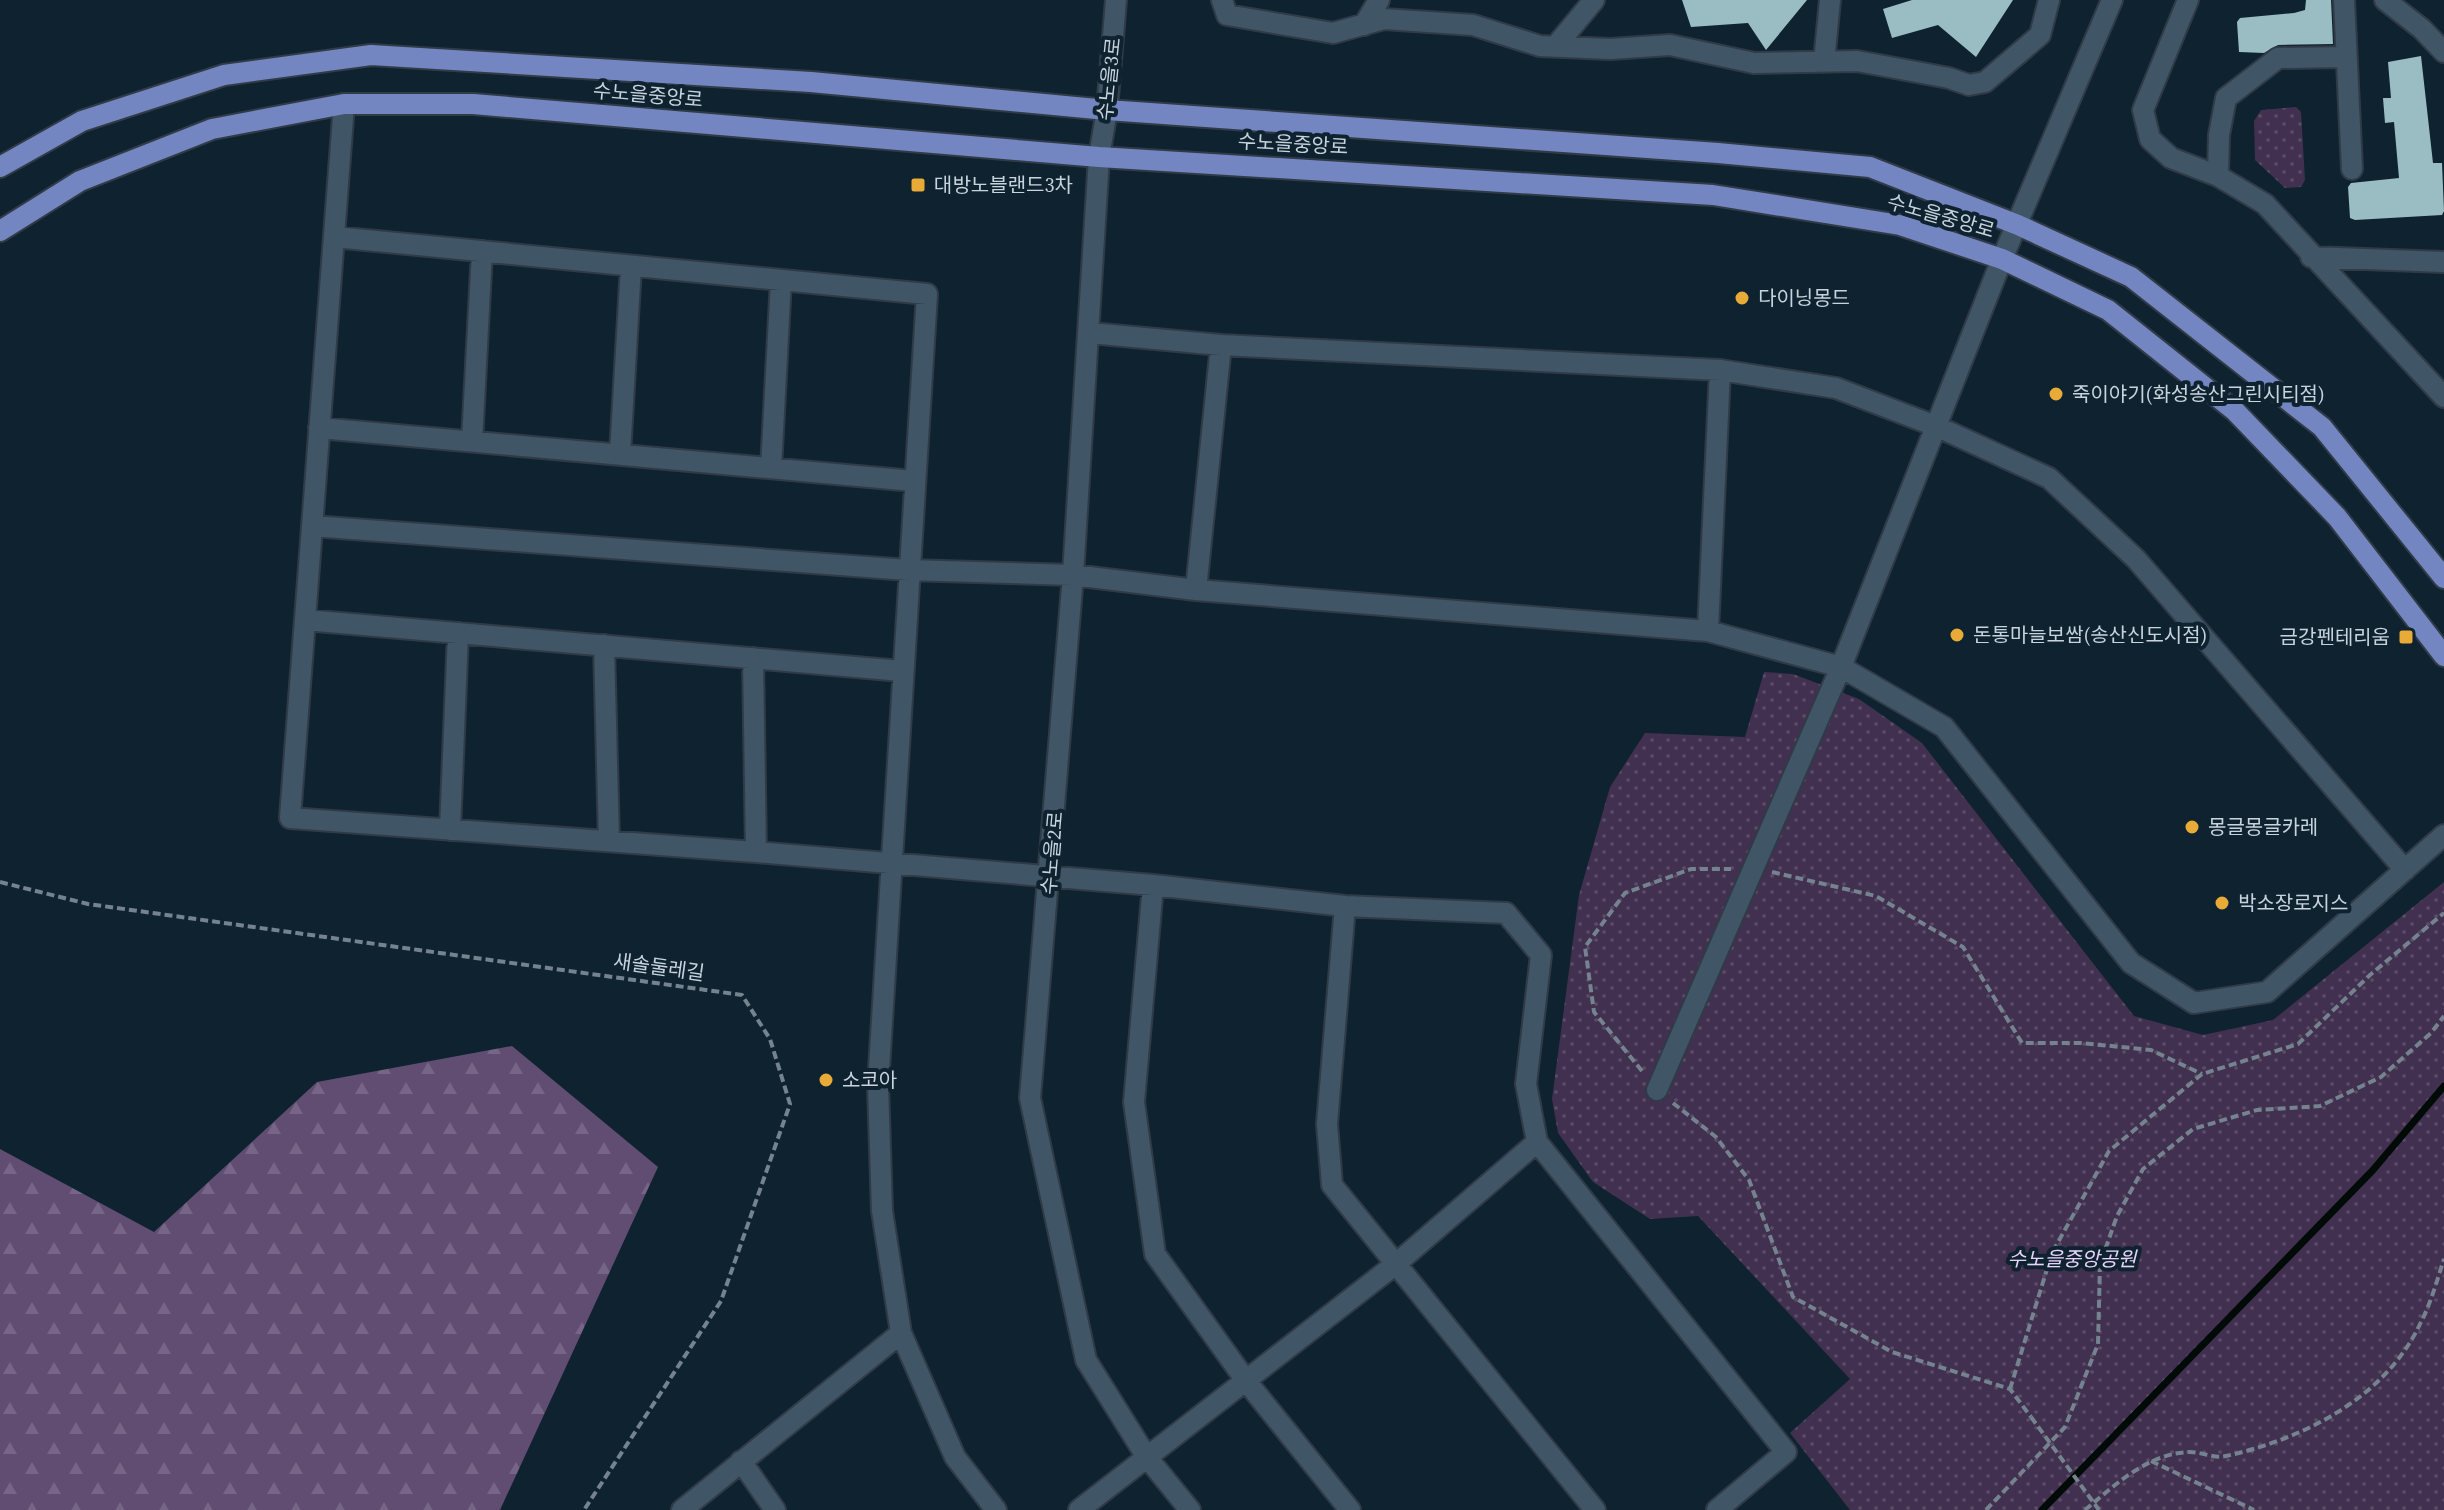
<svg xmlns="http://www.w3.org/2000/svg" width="2444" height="1510" font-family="'Source Serif 4','Noto Sans KR',serif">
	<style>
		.forest { fill: url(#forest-firs) }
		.park { fill: url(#park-dots) }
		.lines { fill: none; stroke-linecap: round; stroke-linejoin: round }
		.stream { stroke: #000b08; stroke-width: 7 }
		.building { fill: #9abdc3 }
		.minor-casing { stroke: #303b47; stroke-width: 24 }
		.major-casing { stroke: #303b47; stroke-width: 24 }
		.path { stroke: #74838f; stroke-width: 4; stroke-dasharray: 8 4; stroke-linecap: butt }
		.minor { stroke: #405566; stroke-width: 20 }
		.major { stroke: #7486c1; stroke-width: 20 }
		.path-bridge { stroke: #74838f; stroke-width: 4; stroke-dasharray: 8 4; stroke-linecap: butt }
		.poi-dot { fill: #e8ab37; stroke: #0e2230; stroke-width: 3 }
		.labels { text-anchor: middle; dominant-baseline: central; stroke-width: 8; stroke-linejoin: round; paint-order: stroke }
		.street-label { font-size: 20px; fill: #c7d3dd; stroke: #0e2230 }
		.poi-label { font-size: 20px; fill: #c7d3dd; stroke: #0e2230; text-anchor: start }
		.park-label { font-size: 20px; font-style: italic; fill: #e8d3fb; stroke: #0e2230 }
	</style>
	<defs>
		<pattern id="forest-firs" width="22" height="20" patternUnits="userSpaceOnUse" patternTransform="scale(2)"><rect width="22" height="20" fill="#614c72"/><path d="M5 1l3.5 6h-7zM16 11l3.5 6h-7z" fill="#766586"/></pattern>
		<pattern id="park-dots" width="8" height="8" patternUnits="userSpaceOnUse" patternTransform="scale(2)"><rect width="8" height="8" fill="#41304f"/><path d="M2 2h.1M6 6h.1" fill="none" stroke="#5b4d68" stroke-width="1.8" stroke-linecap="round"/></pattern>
	</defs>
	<rect width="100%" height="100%" fill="#0e2230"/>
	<path class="forest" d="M 512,1046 L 658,1167 L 500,1510 L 0,1510 L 0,1149 L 154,1232 L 317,1082 Z"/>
	<path class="park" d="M 2296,107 L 2301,112 L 2305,180 L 2301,187 L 2285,188 L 2255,160 L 2254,121 L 2261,110 Z
		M 1764,672 L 1793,674 L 1859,699 L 1922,743 L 2134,1016 L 2203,1035 L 2273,1020 L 2444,882 L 2444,1510 L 1850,1510 L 1790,1433 L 1850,1379 L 1698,1216 L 1650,1219 L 1593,1182 L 1558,1133 L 1552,1099 L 1579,895 L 1610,787 L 1645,733 L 1745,737 Z"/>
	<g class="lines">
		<path class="stream" d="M 2042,1510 L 2373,1170 L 2444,1086"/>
	</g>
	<path class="building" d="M 1682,0 L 1807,0 L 1766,50 L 1748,23 L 1691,27 Z
		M 1912,0 L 2013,0 L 1976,57 L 1938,25 L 1892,38 L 1883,9 Z
		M 2306,0 L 2331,0 L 2333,44 L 2278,45 L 2264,53 L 2239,52 L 2237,22 L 2240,18 L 2294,13 L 2305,10 Z
		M 2421,56 L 2433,163 L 2442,163 L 2444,211 L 2442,215 L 2355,220 L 2350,218 L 2348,187 L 2351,183 L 2399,178 L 2394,122 L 2385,123 L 2383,98 L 2391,98 L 2388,62 Z"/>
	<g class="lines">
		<g class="minor-casing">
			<path id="minor" d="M 1116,0 L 1107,110 L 1099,157 L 1073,575 L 1030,1098 L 1086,1360 L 1146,1456 L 1190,1510
				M 1222,0 L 1227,15 L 1333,33 L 1384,19 L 1473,25 L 1540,46 L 1610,49 L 1670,45 L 1754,63 L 1857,61 L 1949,78 L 1969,85 L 1985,82 L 2040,35 L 2049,0
				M 2188,0 L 2143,110 L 2150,139 L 2171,158 L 2218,176 L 2265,204 L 2444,397
				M 2344,0 L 2352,169
				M 2385,0 L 2422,29 L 2444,52
				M 1364,25 L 1379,0
				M 1555,47 L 1594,0
				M 1824,62 L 1830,0
				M 344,104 L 290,818 L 756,852 L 1153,885 L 1345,906 L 1506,913 L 1541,955 L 1526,1084 L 1537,1142 L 1786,1452 L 1717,1510
				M 2218,176 L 2219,135 L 2226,98 L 2278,58 L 2346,57
				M 334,237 L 927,294 L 878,1085 L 882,1211 L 901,1333 L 955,1457 L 996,1510
				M 2311,257 L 2444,262
				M 1090,333 L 1221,345 L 1720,370 L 1836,388 L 1938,427 L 2049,478 L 2136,559 L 2405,870
				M 319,428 L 914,481
				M 472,441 L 482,251
				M 620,454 L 631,266
				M 771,468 L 781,280
				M 312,526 L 908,570 L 1073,575 L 1196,590 L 1708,631 L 1841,667 L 1944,727 L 2131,963 L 2194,1003 L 2267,992 L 2444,835
				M 1196,590 L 1221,345
				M 305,620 L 902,671
				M 1708,631 L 1720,370
				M 604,645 L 609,841
				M 753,658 L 756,852
				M 450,830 L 458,633
				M 1153,885 L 1134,1102 L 1155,1254 L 1247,1382 L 1350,1510
				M 1345,906 L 1327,1124 L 1332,1185 L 1595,1510
				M 1657,1090 L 1841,667 L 2002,259 L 2112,0
				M 741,1461 L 775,1510
				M 682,1510 L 901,1333
				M 1079,1510 L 1397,1263 L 1537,1142"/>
		</g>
		<g class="major-casing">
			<path id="major" d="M 0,167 L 82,121 L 224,75 L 371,55 L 811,82 L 1107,110 L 1718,153 L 1870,167 L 2018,225 L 2131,277 L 2322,427 L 2444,578
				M 0,231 L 80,181 L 212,129 L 344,104 L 473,104 L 1099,157 L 1713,195 L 1900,225 L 2002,259 L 2108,310 L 2235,411 L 2337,517 L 2444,656"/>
		</g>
		<path class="path" d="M 1772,872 L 1876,896 L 1963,947 L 2022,1043 L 2081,1043 L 2151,1050 L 2202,1074
			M 0,882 L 88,904 L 742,995 L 770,1039 L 790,1104 L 721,1301 L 584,1510
			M 1642,1071 L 1594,1012 L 1585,947 L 1625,893 L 1691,869 L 1731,869
			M 1673,1103 L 1716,1137 L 1749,1180 L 1793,1297 L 1892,1352 L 2010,1389 L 2031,1417
			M 2010,1389 L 2052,1253 L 2109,1151 L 2202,1074 L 2298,1044 L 2370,975 L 2444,913
			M 2151,1461 L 2254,1510
			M 1986,1510 L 2065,1427 L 2098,1344 L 2100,1264 L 2117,1216 L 2143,1169 L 2193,1129 L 2257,1110 L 2320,1106 L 2381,1077 L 2431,1033 L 2444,1016
			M 2085,1510 C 2115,1485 2148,1453 2190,1452 C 2202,1452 2214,1459 2226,1456 C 2303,1439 2386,1398 2421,1322 C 2431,1303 2437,1280 2444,1259"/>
		<use href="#minor" class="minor"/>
		<use href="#major" class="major"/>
		<path class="path-bridge" d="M 2031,1417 L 2099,1510"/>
	</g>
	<g class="poi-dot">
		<rect x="910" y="177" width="16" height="16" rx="4"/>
		<circle cx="1742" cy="298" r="8"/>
		<circle cx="2056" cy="394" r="8"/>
		<circle cx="1957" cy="635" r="8"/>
		<rect x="2398" y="629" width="16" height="16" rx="4"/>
		<circle cx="2192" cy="827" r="8"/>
		<circle cx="2222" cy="903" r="8"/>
		<circle cx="826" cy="1080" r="8"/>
	</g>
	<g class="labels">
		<g class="street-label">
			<text transform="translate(1109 79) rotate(-84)">수노을3로</text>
			<text transform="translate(648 95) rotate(5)">수노을중앙로</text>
			<text transform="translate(1293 144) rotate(3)">수노을중앙로</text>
			<text transform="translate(1941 216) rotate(16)">수노을중앙로</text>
			<text transform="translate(1052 853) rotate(-85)">수노을2로</text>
			<text transform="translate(659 967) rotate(8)">새솔둘레길</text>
		</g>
		<g class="poi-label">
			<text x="934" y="185">대방노블랜드3차</text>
			<text x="1758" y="298">다이닝몽드</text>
			<text x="2072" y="394">죽이야기(화성송산그린시티점)</text>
			<text x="1973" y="635">돈통마늘보쌈(송산신도시점)</text>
			<text x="2390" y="637" text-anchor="end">금강펜테리움</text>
			<text x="2208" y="827">몽글몽글카레</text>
			<text x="2238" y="903">박소장로지스</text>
			<text x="842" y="1080">소코아</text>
		</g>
		<g class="park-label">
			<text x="2072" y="1259">수노을중앙공원</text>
		</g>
	</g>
</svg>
